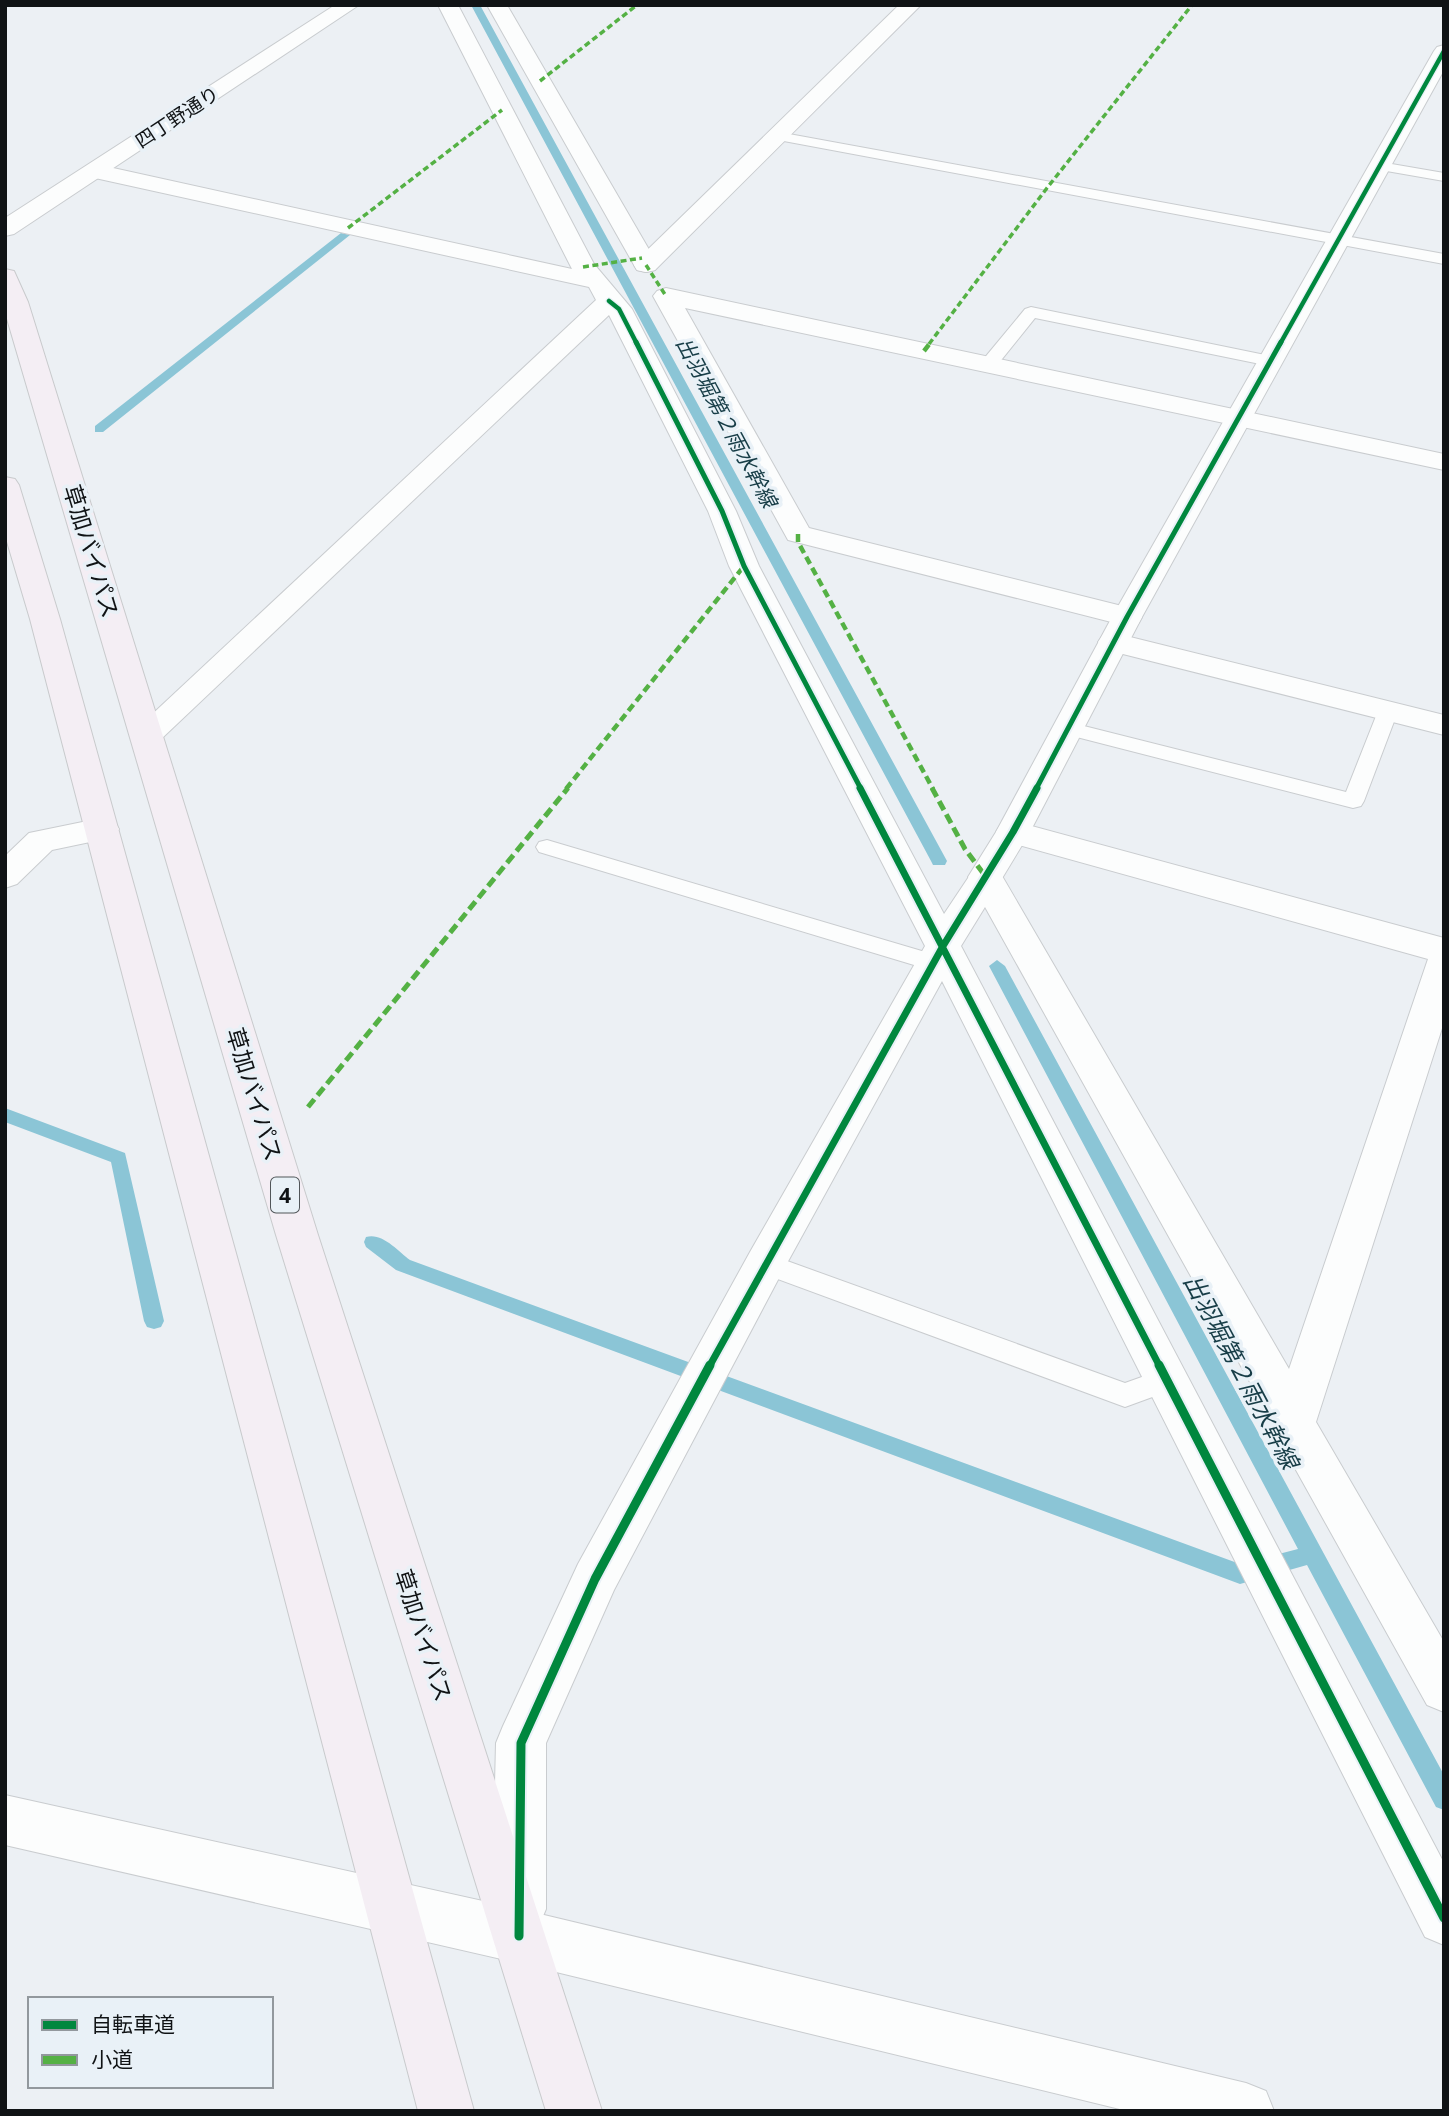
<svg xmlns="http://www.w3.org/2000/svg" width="1449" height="2116" font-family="'Noto Sans','Noto Sans JP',sans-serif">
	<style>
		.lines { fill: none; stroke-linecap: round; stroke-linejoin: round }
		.stream { fill: #8bc5d6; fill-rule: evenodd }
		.service-casing { stroke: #c9cccf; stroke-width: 2 }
		.minor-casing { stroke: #c9cccf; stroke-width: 2 }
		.tertiary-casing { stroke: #c9cccf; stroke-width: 2 }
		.trunk-casing { stroke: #c8cacc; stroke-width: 2 }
		.service { fill: #fcfdfd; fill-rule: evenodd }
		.minor { fill: #fcfdfd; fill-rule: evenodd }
		.tertiary { fill: #fcfdfd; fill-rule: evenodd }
		.trunk { fill: #f4eef4; fill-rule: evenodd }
		.quiet-far2 { stroke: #54b144; stroke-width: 3.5; stroke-dasharray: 6 3.5; stroke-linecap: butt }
		.quiet-far1 { stroke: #54b144; stroke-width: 4.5; stroke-dasharray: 8 4.5; stroke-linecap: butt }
		.quiet { stroke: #54b144; stroke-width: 5; stroke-dasharray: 10 5; stroke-linecap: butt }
		.cycleway-far3-casing { stroke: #e9f1f7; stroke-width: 7 }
		.cycleway-far2-casing { stroke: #e9f1f7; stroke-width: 9 }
		.cycleway-far1-casing { stroke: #e9f1f7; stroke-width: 11 }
		.cycleway-casing { stroke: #e9f1f7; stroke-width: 13 }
		.cycleway-far3 { stroke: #00873e; stroke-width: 4.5 }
		.cycleway-far2 { stroke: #00873e; stroke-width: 5 }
		.cycleway-far1 { stroke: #00873e; stroke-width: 7 }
		.cycleway { stroke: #00873e; stroke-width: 9 }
		.labels { text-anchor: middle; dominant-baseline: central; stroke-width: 7; stroke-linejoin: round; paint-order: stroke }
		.far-street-label { font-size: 19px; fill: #101315; stroke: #e9f1f7 }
		.far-water-label { font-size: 21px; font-style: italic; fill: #173d47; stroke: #e9f1f7 }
		.shield { fill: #e9f1f7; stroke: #515659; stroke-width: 2 }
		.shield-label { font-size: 21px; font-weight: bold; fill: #101315 }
		.street-label { font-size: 23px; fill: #101315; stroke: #e9f1f7 }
		.water-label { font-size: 24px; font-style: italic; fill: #173d47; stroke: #e9f1f7 }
	</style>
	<rect width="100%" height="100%" fill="#ecf0f4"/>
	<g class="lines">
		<path class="stream" d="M 471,5 L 480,5 L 947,861 L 945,865 L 933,865 L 931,861 Z
			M 341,233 L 350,235 L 103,432 L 95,432 L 95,426 Z
			M 997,960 L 1005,966 L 1444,1775 L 1444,1810 L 1436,1807 L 1307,1565 L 1240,1584 L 396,1270 L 366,1247 L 364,1242 L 366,1237 C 382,1232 398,1251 410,1260 L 1240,1564 L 1298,1549 L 989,966 Z
			M 5,1108 L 125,1153 L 164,1321 L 161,1327 L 154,1329 L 147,1327 L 144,1321 L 111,1162 L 5,1122 Z"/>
		<g class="service-casing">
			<path id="service" d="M 778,132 L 1444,254 L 1444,264 L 773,139 L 771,136 Z
				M 1380,162 L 1444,173 L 1444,181 L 1375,169 L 1373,166 Z
				M 1031,307 L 1270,356 L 1278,361 L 1270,366 L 1035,318 L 994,369 L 982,369 L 980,365 L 982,361 L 1025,309 Z
				M 1388,705 L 1395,707 L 1398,711 L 1364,801 L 1361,806 L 1353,808 L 1061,733 L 1058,728 L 1061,723 L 1068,722 L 1346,792 L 1378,711 L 1381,707 Z
				M 547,840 L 942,957 L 946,963 L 942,969 L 934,971 L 539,852 L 536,847 L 539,842 Z
				M 765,1253 L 1125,1383 L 1167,1368 L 1177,1372 L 1181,1380 L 1177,1388 L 1125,1407 L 756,1271 L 752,1264 L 756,1257 Z"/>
		</g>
		<g class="minor-casing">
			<path id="minor" d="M 438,5 L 458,5 L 594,264 L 632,309 L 736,511 L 759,566 L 944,914 L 974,869 L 986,865 L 998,869 L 1289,1369 L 1428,959 L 1001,840 L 996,832 L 1001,824 L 1013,821 L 1444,938 L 1444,1022 L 1316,1422 L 1444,1642 L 1444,1712 L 1427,1705 L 1277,1436 L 1271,1420 L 985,907 L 961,946 L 1444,1863 L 1444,1945 L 1425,1937 L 942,981 L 780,1276 L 614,1590 L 546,1743 L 546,1909 L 538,1928 L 519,1936 L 500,1928 L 492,1909 L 496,1743 L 503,1726 L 578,1564 L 750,1252 L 925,946 L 729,566 L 708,511 L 609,315 L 159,741 L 147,744 L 135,741 L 131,734 L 596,300 L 589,287 L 95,178 L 87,176 L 83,171 L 87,166 L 95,164 L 572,269 Z
				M 487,5 L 507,5 L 658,265 L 655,270 L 646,272 L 637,270 L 634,265 Z
				M 666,288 L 1444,454 L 1444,470 L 685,308 L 809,528 L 1138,610 L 1142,617 L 1138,624 L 1127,626 L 788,540 L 653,296 L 657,291 Z
				M 1114,633 L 1444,715 L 1444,735 L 1103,649 L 1098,642 L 1103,635 Z
				M 102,818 L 114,821 L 119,829 L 114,837 L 52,850 L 17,884 L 5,888 L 5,856 L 29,833 Z"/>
		</g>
		<g class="tertiary-casing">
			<path id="tertiary" d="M 335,5 L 359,5 L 14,234 L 5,236 L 5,218 Z
				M 899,5 L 921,5 L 655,270 L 646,272 L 637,270 L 634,265 L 637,260 Z
				M 1444,45 L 1444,70 L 1142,617 L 1030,832 L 998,885 L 986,889 L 974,885 L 968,877 L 996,832 L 1112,617 L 1434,51 L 1437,47 Z
				M 5,1795 L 519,1909 L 1246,2083 L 1266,2091 L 1274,2111 L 1128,2111 L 519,1963 L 5,1845 Z"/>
		</g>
		<g class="trunk-casing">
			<path id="trunk" d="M 5,269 L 14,271 L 28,302 L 318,1235 L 602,2111 L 546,2111 L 276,1235 L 5,312 Z
				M 5,477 L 15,479 L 19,485 L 60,619 L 474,2111 L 418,2111 L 30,619 L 5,535 Z"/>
		</g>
		<use href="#service" class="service"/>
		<use href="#minor" class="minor"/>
		<use href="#tertiary" class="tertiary"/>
		<use href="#trunk" class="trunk"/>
		<path class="quiet-far2" d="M 540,81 L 637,5
			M 348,228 L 502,110
			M 646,265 L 666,296
			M 583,267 L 642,258
			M 929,344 L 1047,188 L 1192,5"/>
		<path class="quiet-far1" d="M 924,351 L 931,342
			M 798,534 L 798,542 L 933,789
			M 566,789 L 744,566"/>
		<path class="quiet" d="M 932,788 L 965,849 L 986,877
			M 308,1107 L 568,788"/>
		<g class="cycleway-far3-casing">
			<path id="cycleway-far3" d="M 609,301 L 619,309 L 637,344
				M 1280,344 L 1444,51"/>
		</g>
		<g class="cycleway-far2-casing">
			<path id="cycleway-far2" d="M 636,342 L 722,511 L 744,566 L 861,789
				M 1036,789 L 1127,617 L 1281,342"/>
		</g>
		<g class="cycleway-far1-casing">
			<path id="cycleway-far1" d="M 860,788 L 1160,1367
				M 709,1367 L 943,946 L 1013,832 L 1037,788"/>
		</g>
		<g class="cycleway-casing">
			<path id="cycleway" d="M 1159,1365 L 1444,1918
				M 519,1936 L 521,1743 L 595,1579 L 710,1365"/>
		</g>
		<use href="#cycleway-far3" class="cycleway-far3"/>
		<use href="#cycleway-far2" class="cycleway-far2"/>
		<use href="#cycleway-far1" class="cycleway-far1"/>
		<use href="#cycleway" class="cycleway"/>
	</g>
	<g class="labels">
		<g class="far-street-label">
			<text transform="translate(177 117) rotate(-33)">四丁野通り</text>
		</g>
		<g class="far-water-label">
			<text transform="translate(727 422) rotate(62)">出羽堀第２雨水幹線</text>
		</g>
		<rect class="shield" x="271" y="1177.5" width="28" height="35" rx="5"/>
		<g class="shield-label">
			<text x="285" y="1195">4</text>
		</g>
		<g class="street-label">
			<text transform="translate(92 551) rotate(73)">草加バイパス</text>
			<text transform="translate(255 1094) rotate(73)">草加バイパス</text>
			<text transform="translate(424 1635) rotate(72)">草加バイパス</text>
		</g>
		<g class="water-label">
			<text transform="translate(1242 1371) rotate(62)">出羽堀第２雨水幹線</text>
		</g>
	</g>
	<rect width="1449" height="2116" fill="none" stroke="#101315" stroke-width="14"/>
	<rect x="28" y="1997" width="245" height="91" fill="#e9f1f7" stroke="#92989d" stroke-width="2"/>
	<rect x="42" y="2020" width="35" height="10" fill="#00873e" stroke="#92989d" stroke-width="2"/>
	<text x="91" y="2032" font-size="21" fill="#101315">自転車道</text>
	<rect x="42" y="2055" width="35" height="10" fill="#54b144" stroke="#92989d" stroke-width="2"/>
	<text x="91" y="2067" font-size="21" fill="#101315">小道</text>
</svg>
